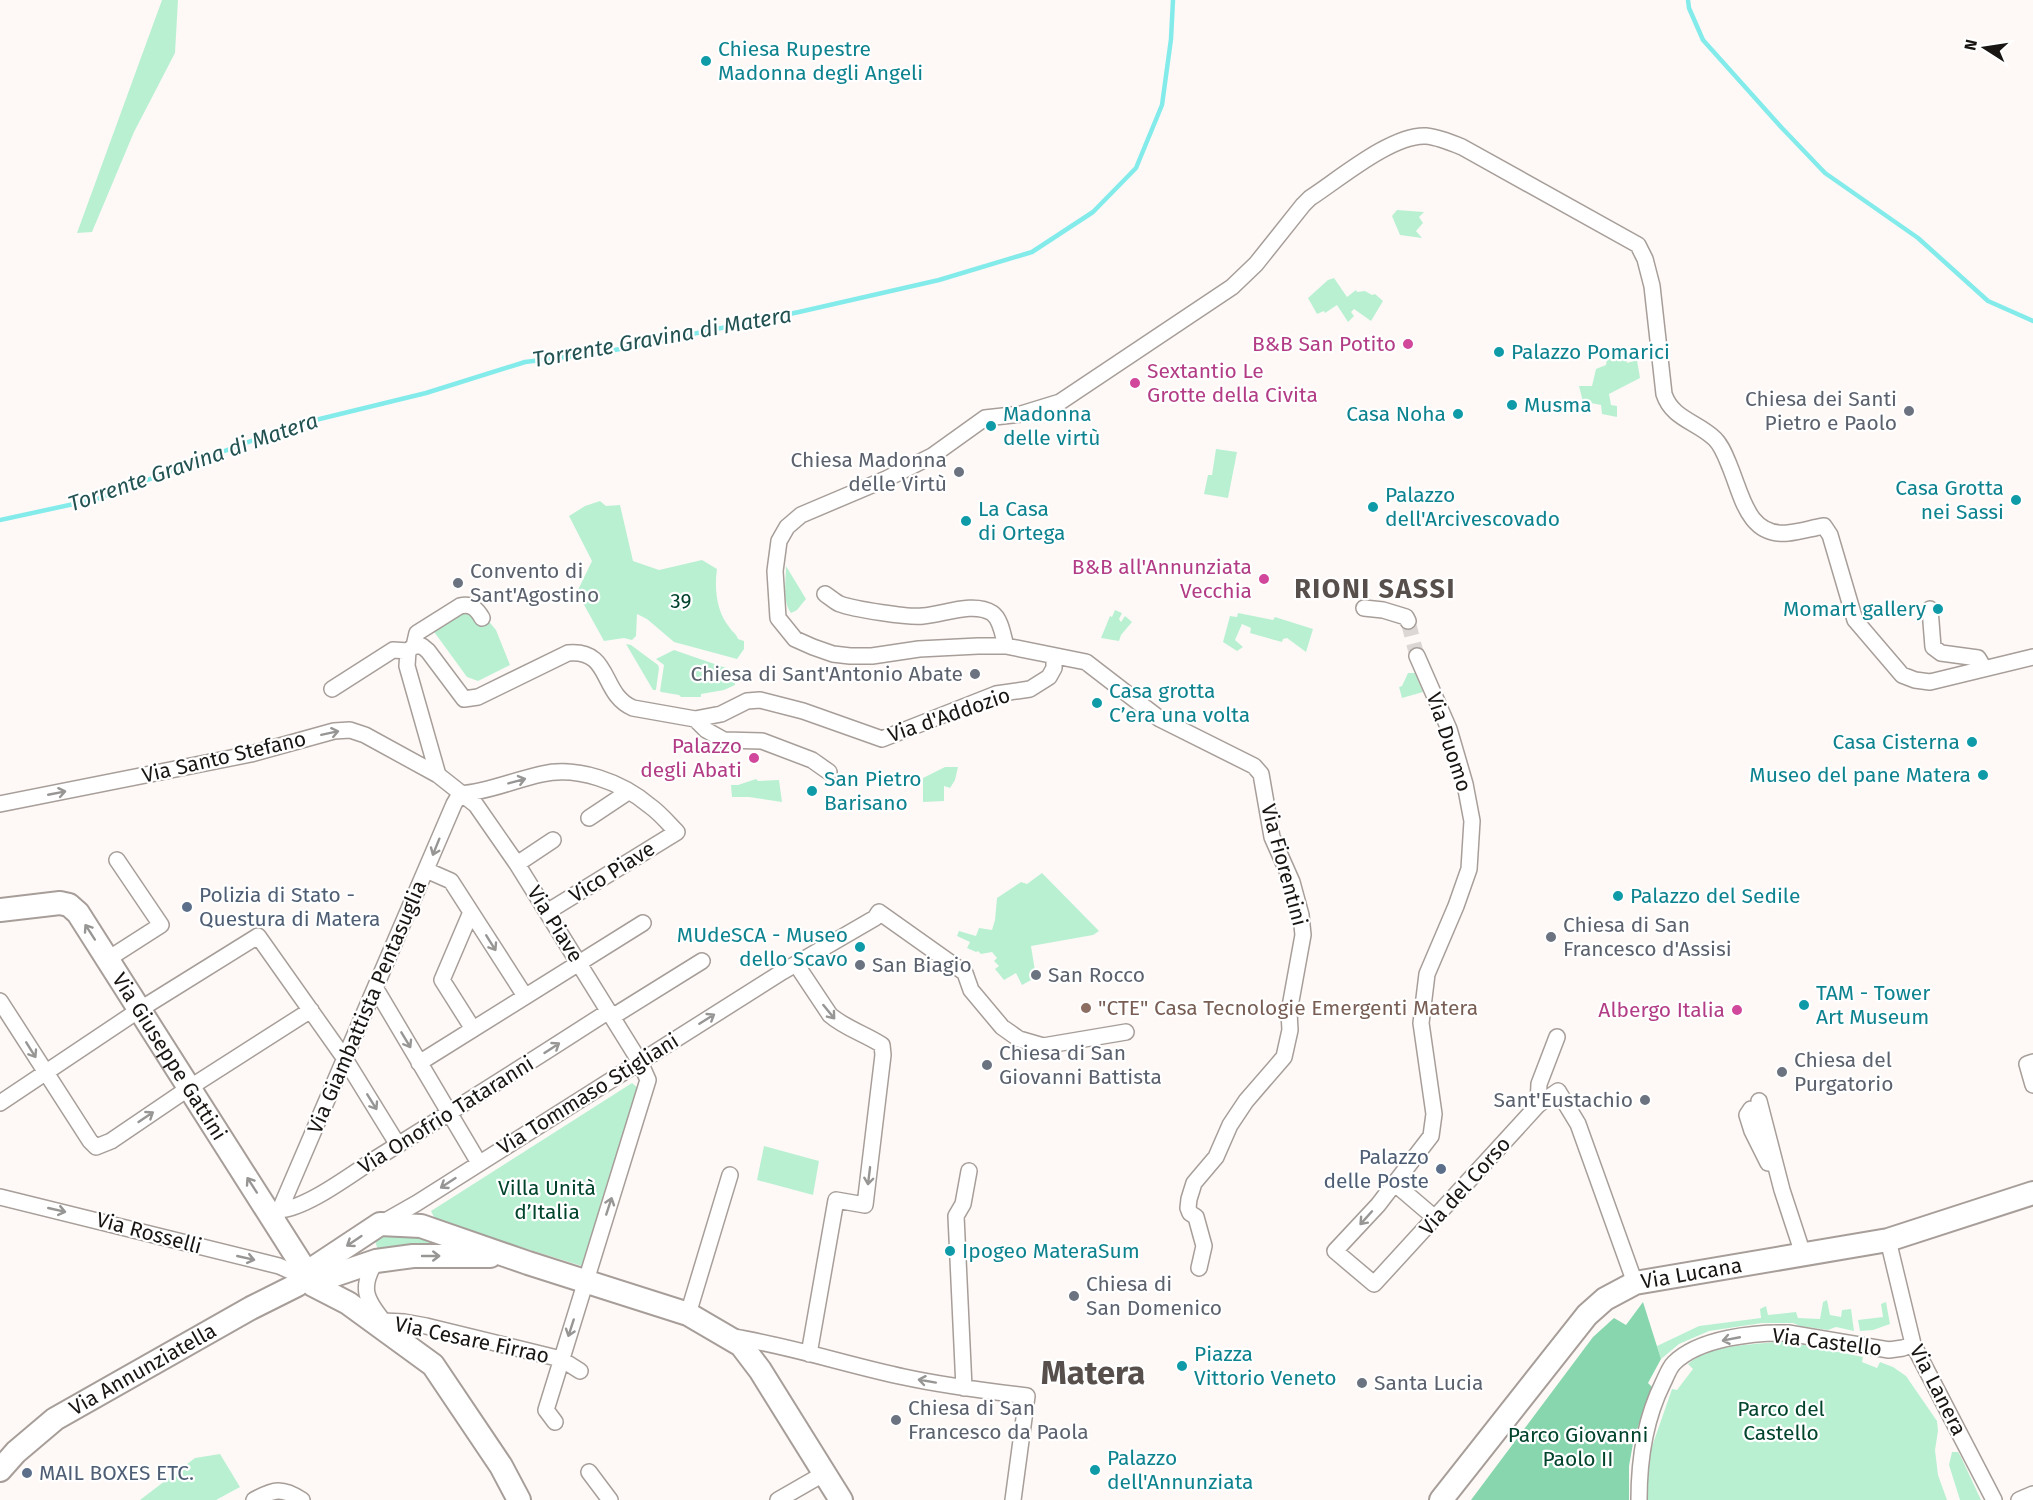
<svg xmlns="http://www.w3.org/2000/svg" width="2033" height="1500" font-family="'Fira Sans',sans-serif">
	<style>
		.green { fill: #b9f0d2 }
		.forest { fill: #87d6ae }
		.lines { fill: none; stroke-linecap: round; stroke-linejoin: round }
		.stream { stroke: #84ebeb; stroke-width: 4.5 }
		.street-tunnel { stroke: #dcd7d4; stroke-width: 15; stroke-dasharray: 15 8; stroke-linecap: butt }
		.street-casing { stroke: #a79e99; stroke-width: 18 }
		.secondary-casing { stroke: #a79e99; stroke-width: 26 }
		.street { stroke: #fff; stroke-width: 15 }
		.secondary { stroke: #fff; stroke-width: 22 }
		.oneway { stroke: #979695 }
		.culture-dot { fill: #0f9aa8; stroke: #fff; stroke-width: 2 }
		.hotel-dot { fill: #d1479c; stroke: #fff; stroke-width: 2 }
		.worship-dot { fill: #6b7280; stroke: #fff; stroke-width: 2 }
		.service-dot { fill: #5c6f8a; stroke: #fff; stroke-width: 2 }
		.education-dot { fill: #8d6e63; stroke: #fff; stroke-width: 2 }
		.labels { text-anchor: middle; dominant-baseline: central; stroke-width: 4.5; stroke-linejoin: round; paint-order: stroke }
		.culture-label { font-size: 21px; fill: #0d838f; stroke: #fff; text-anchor: start }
		.hotel-label { font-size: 21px; fill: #b23c85; stroke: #fff; text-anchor: end }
		.worship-label { font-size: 21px; fill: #5b616d; stroke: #fff; text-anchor: start }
		.park-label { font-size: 21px; fill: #00442b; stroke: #fff }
		.street-label { font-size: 21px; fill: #181513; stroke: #fff }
		.service-label { font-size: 21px; fill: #4e5e75; stroke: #fff; text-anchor: start }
		.education-label { font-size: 21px; fill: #785e54; stroke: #fff; text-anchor: start }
		.water-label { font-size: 22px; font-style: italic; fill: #235252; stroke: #fff }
		.district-label { font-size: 27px; font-weight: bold; letter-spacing: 1.5px; fill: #574f4b; stroke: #fff }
		.town-label { font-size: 33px; font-weight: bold; fill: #574f4b; stroke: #fff }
	</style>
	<rect width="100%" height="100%" fill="#fef9f6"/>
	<path class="green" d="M 162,0 L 178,0 L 175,53 L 134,132 L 92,232 L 77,233 Z
		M 1397,210 L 1424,212 L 1419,217 L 1423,223 L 1416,231 L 1422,238 L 1400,235 L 1392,216 Z
		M 1334,278 L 1347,297 L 1356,290 L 1357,292 L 1365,291 L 1372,295 L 1375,294 L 1383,301 L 1371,321 L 1354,309 L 1351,312 L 1354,316 L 1348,322 L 1337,305 L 1325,313 L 1324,311 L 1317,314 L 1308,298 L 1328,280 Z
		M 1608,353 L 1628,354 L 1627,363 L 1637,360 L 1640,378 L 1609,394 L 1611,405 L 1617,406 L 1617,417 L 1602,414 L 1601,405 L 1591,403 L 1592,412 L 1585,410 L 1579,386 L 1592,386 L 1596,369 L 1606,365 Z
		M 1216,449 L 1237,452 L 1228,498 L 1204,494 L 1208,475 L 1212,475 Z
		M 600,501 L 606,506 L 620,505 L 633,561 L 659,570 L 702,560 L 717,569 C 714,590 717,613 730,628 C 733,633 736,633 738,639 L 744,641 L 744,649 L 737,659 L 674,642 L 647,619 L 637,614 L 636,636 L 632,640 L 624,638 L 604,641 L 577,592 L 592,561 L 569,516 L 585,506 Z
		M 786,566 L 806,599 L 797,610 L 791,613 C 782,601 786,581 786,566 Z
		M 462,610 L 486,618 L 496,630 L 510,665 L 478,681 L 467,677 L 432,629 Z
		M 1115,610 L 1122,613 L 1119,619 L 1121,622 L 1125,616 L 1132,622 L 1121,635 L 1119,641 L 1101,638 L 1110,616 L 1112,617 Z
		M 1238,613 L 1273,620 L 1275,617 L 1313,629 L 1306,652 L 1287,638 L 1283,639 L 1282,642 L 1250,633 L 1251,628 L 1242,624 L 1235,640 L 1243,647 L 1237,651 L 1223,642 L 1230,616 L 1237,617 Z
		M 626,644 L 631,645 L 658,665 L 659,668 L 656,690 L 653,690 Z
		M 674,650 L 732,670 L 735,685 L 724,690 L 701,694 L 701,697 L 681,697 L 679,695 L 661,692 L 660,691 L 664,665 L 656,659 Z
		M 1408,673 L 1415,673 L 1423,692 L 1402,698 L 1399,687 L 1402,686 Z
		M 945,767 L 958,767 L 955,780 L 950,788 L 944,786 L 944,801 L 923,802 L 923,778 Z
		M 756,779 L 758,781 L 779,780 L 782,802 L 749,797 L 732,797 L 731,785 L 738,785 Z
		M 1042,873 L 1099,931 L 1093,935 L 1031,946 L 1035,971 L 1033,972 L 1033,979 L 1022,985 L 1016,973 L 1004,980 L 995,969 L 999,966 L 994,961 L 997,958 L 992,952 L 981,954 L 978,951 L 976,952 L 967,948 L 970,942 L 957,936 L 959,931 L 976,936 L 979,928 L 992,930 L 995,920 L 997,898 L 1021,882 L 1027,884 Z
		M 632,1083 L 638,1088 L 582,1266 L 436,1221 L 431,1211 Z
		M 764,1146 L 819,1161 L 813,1195 L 757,1180 Z
		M 402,1232 L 465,1247 L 380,1256 L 375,1241 L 385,1235 Z
		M 1827,1300 L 1830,1315 L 1841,1317 L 1842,1310 L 1851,1309 L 1854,1331 L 1836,1327 L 1828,1330 L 1800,1326 L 1793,1323 L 1762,1323 L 1709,1331 L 1679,1344 L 1661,1359 L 1657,1346 L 1699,1326 L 1761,1318 L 1760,1309 L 1766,1306 L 1768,1315 L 1796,1312 L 1798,1318 L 1820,1319 L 1823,1302 Z
		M 1886,1302 L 1890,1324 L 1873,1330 L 1860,1331 L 1858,1320 L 1883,1317 L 1881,1304 Z
		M 1784,1341 L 1863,1357 L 1862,1362 L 1877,1368 L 1880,1362 L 1893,1367 L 1906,1376 L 1937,1421 L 1938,1431 L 1935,1450 L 1938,1475 L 1947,1500 L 1648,1500 L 1648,1458 L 1672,1389 L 1677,1390 L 1693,1369 L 1688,1364 C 1710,1344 1755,1345 1784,1341 Z
		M 1952,1452 L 1958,1452 L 1961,1457 L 1981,1500 L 1960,1500 L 1949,1465 Z
		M 220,1454 L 240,1487 L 216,1500 L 140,1500 L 195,1458 Z"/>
	<path class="forest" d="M 1643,1302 L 1661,1359 L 1648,1383 L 1652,1387 L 1634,1438 L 1629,1466 L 1629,1500 L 1471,1500 L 1593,1337 L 1614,1318 L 1626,1325 Z"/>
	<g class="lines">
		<path class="stream" d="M 1688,0 L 1689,8 L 1703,40 L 1782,128 L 1825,173 L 1918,238 L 1988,301 L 2033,321
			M 0,520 L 97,499 L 291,426 L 426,393 L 525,362 L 605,352 L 799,312 L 939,280 L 1032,252 L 1093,212 L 1136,168 L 1162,105 L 1171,39 L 1173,0"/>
		<path class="street-tunnel" d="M 1408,621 L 1417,656"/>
		<g class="street-casing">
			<path id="street" d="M 825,594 C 830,597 835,602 840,604 C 853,609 910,618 923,616 C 942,615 973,601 992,613 C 1001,619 1003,636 1006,646
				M 1364,608 L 1383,610 L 1406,617 L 1408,621
				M 1930,609 L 1933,647 L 1941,653 L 1978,658 L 1984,668
				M 414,646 L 417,633 L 460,606 C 471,603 477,609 482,618
				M 1417,656 L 1449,729 L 1465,784 L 1472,821 L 1469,869 L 1456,906 L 1427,974 L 1421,1023 L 1434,1114 L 1431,1136 L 1378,1205 L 1335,1251 L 1374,1284 L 1538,1105 L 1558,1091 L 1578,1124 L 1635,1283
				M 332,689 L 393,650 L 408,651
				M 695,719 L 706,730 L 724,740 L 762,741 L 812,760 L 829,772
				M 460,794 C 488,792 514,780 542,774 C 578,766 622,782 650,806 C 660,813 668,823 677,832 L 547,912
				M 0,804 L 251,754 L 334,731 L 350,730 L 365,735 L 438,775
				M 589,818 L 628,792
				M 517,864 L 553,840
				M 426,870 L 451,881 L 525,996
				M 471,912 L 442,980 L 473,1029
				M 108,959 L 161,925 L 117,860
				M 796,964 L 830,1015 C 845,1028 865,1034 882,1045 L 883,1055 L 865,1205 L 836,1200 L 809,1354
				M 376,989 L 479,1163
				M 0,1001 L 90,1141 L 96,1147 L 111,1141 L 189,1088 L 311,1010
				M 612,1017 L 702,961
				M 2033,1062 L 2027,1064 L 2033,1085
				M 419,1063 L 643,923
				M 1759,1101 L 1782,1190 L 1803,1254
				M 0,1103 L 139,1010 L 258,936 L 345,1059 L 398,1145
				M 1538,1105 L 1539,1084 L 1557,1037
				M 1760,1107 L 1751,1109 L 1747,1115 L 1752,1131 L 1768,1163
				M 1394,1183 L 1435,1218
				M 0,1197 L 279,1266 L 297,1274
				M 279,1210 C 305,1209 349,1176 372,1161 C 451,1112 530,1062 609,1011
				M 275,1221 L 454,804 L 460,794
				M 380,1224 L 417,1203 L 782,972 L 875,918 L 879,912 L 965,973 L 971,990 L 1002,1027 L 1019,1039 L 1043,1046 L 1126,1032
				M 1888,1240 L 1913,1344 L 1994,1500
				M 376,1261 C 359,1288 366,1300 385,1323
				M 1199,1268 L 1204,1246 L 1196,1217 L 1190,1213 L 1188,1208 L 1189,1199 L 1194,1183 L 1216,1157 L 1230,1125 L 1246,1101 L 1284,1057 L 1290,1030 L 1289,1012 L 1303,935 L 1301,915 L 1292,882 L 1272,837 L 1261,774 L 1254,766 L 1160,719 L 1086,662 L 1006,646 L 978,646 L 919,649 L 872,656 L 850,656 L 833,654 L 813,647 L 795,639 L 778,618 L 775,571 L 779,541 L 787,527 L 801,515 L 886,479 L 932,456 L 985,418 L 1021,414 L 1060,402 L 1232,287 L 1256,264 L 1303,205 L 1310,198 C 1338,180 1392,134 1426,136 C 1438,137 1450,142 1462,147 L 1638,245 L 1645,259 L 1652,286 L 1664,394 C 1672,419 1698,422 1715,439 C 1722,446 1726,457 1730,467 C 1742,496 1748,537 1788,533 C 1800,532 1812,528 1824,526 L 1830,535 L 1855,620 L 1902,675 L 1915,680 L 1930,682 L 2033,657
				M 688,1314 L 730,1175
				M 383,1321 L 404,1322 L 426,1326 L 561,1359 L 580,1371
				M 733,1337 C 791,1346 847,1365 904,1377 C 945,1386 986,1391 1027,1396 L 1013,1500
				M 964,1388 L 956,1216 L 963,1204 L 969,1171
				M 555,1422 L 546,1410 L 648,1080 L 640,1062 L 517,864 L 476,805 L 438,775 L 407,666 L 408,651 L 414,646 L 422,646 L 428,651 L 464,699 L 478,697 L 568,653 C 612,649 600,694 633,708 L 695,719 L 721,714 L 747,701 L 760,700 L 803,711 L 882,739 L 996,694 L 1030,689 L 1049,677 L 1054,668 L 1054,656
				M 589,1472 L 610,1500
				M 254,1500 C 274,1489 282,1487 302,1500
				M 778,1500 L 825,1473
				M 1639,1500 C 1639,1460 1645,1419 1663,1383 C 1666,1377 1669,1368 1674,1363 C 1699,1338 1755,1332 1788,1333 L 1889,1350 L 1903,1348 L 1913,1344
				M 2019,1500 L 2033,1494"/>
		</g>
		<g class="secondary-casing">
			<g id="secondary">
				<path id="s1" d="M 0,910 L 60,903 L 69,905 L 78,913 L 305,1270"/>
				<path d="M 309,1271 L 380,1224 L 421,1226 L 528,1263 L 688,1314 L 741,1345 L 760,1370 L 841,1500"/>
				<path d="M 314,1282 L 376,1261 L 413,1256 L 490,1256"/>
				<path d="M 313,1285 L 348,1303 L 433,1365 L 501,1466 L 519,1500"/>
				<path id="s2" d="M 0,1470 L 16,1452 L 55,1419 L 251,1308 L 297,1285"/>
				<path id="s3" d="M 1441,1500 L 1587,1315 L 1605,1299 L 1635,1283 L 1888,1240 L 2033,1193"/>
			</g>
		</g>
		<use href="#street" class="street"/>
		<use href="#secondary" class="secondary"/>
	</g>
	<defs><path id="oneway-shaft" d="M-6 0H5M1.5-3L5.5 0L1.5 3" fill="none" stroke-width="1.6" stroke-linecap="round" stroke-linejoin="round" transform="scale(1.5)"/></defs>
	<g class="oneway">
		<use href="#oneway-shaft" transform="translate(330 733) rotate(-12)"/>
		<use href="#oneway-shaft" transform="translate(517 781) rotate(-15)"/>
		<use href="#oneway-shaft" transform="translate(57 793) rotate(-11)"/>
		<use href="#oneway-shaft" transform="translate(436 847) rotate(112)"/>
		<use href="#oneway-shaft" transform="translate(90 932) rotate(-123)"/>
		<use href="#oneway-shaft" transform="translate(491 943) rotate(58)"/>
		<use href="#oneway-shaft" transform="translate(829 1012) rotate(51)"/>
		<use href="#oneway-shaft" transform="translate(707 1019) rotate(-32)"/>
		<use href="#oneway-shaft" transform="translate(406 1040) rotate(59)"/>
		<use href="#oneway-shaft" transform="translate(552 1048) rotate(-33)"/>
		<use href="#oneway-shaft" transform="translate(31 1050) rotate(58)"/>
		<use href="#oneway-shaft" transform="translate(372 1102) rotate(58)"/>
		<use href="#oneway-shaft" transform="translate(146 1117) rotate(-34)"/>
		<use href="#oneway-shaft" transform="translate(869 1176) rotate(97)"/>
		<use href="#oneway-shaft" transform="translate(448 1183) rotate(147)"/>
		<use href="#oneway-shaft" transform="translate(252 1185) rotate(-123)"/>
		<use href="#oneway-shaft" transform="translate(609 1206) rotate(-72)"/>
		<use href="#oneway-shaft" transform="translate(57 1210) rotate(13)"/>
		<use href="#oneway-shaft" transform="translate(1366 1218) rotate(132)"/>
		<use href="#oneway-shaft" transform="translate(354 1241) rotate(146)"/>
		<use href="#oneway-shaft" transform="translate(431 1256)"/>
		<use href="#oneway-shaft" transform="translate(246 1258) rotate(13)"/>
		<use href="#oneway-shaft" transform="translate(571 1328) rotate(108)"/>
		<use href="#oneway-shaft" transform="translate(1731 1339) rotate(169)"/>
		<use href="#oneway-shaft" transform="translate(927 1381) rotate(-170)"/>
	</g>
	<g class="culture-dot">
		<circle cx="706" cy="61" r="6"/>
		<circle cx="1499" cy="352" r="6"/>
		<circle cx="1512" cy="405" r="6"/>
		<circle cx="1458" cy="414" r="6"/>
		<circle cx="991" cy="426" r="6"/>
		<circle cx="2016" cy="500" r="6"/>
		<circle cx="1373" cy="507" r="6"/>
		<circle cx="966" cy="521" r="6"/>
		<circle cx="1938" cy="609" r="6"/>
		<circle cx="1097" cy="703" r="6"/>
		<circle cx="1972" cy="742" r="6"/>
		<circle cx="1983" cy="775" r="6"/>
		<circle cx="812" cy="791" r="6"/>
		<circle cx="1618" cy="896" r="6"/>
		<circle cx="860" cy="947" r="6"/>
		<circle cx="1804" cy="1005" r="6"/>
		<circle cx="950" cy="1251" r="6"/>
		<circle cx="1182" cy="1366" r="6"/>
		<circle cx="1095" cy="1470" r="6"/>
	</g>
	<g class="hotel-dot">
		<circle cx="1408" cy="344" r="6"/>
		<circle cx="1135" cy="383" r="6"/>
		<circle cx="1264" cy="579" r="6"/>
		<circle cx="754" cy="758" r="6"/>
		<circle cx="1737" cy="1010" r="6"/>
	</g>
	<g class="worship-dot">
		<circle cx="1909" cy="411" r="6"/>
		<circle cx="959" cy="472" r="6"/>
		<circle cx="458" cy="583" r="6"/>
		<circle cx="975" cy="674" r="6"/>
		<circle cx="1551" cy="937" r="6"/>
		<circle cx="860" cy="965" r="6"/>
		<circle cx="1036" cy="975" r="6"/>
		<circle cx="987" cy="1065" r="6"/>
		<circle cx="1782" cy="1072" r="6"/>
		<circle cx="1645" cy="1100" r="6"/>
		<circle cx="1074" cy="1296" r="6"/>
		<circle cx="1362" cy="1383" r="6"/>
		<circle cx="896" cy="1420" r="6"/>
	</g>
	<g class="service-dot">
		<circle cx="187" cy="907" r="6"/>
		<circle cx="1441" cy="1169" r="6"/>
		<circle cx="27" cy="1473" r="6"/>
	</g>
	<circle class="education-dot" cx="1086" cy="1008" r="6"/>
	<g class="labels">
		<g class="culture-label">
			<text x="718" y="49">Chiesa Rupestre<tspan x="718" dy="24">Madonna degli Angeli</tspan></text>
			<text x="1511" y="352">Palazzo Pomarici</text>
			<text x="1524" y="405">Musma</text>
			<text x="1003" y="414">Madonna<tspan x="1003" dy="24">delle virtù</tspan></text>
			<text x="1446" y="414" text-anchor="end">Casa Noha</text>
			<text x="2004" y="488" text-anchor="end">Casa Grotta<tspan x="2004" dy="24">nei Sassi</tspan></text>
			<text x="1385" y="495">Palazzo<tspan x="1385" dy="24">dell'Arcivescovado</tspan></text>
			<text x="978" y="509">La Casa<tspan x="978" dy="24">di Ortega</tspan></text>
			<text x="1926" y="609" text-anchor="end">Momart gallery</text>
			<text x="1109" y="691">Casa grotta<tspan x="1109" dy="24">C’era una volta</tspan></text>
			<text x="1960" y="742" text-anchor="end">Casa Cisterna</text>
			<text x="1971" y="775" text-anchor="end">Museo del pane Matera</text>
			<text x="824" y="779">San Pietro<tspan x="824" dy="24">Barisano</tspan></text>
			<text x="1630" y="896">Palazzo del Sedile</text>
			<text x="848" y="935" text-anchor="end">MUdeSCA - Museo<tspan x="848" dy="24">dello Scavo</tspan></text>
			<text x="1816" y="993">TAM - Tower<tspan x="1816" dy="24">Art Museum</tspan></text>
			<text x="962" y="1251">Ipogeo MateraSum</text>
			<text x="1194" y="1354">Piazza<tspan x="1194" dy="24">Vittorio Veneto</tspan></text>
			<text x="1107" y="1458">Palazzo<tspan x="1107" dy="24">dell'Annunziata</tspan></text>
		</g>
		<g class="hotel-label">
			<text x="1396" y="344">B&amp;B San Potito</text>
			<text x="1147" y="371" text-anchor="start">Sextantio Le<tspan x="1147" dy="24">Grotte della Civita</tspan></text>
			<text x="1252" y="567">B&amp;B all'Annunziata<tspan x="1252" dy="24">Vecchia</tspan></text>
			<text x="742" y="746">Palazzo<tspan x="742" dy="24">degli Abati</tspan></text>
			<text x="1725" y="1010">Albergo Italia</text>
		</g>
		<g class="worship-label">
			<text x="1897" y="399" text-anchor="end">Chiesa dei Santi<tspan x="1897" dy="24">Pietro e Paolo</tspan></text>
			<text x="947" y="460" text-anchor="end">Chiesa Madonna<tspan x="947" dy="24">delle Virtù</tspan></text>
			<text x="470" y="571">Convento di<tspan x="470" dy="24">Sant'Agostino</tspan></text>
			<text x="963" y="674" text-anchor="end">Chiesa di Sant'Antonio Abate</text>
			<text x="1563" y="925">Chiesa di San<tspan x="1563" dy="24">Francesco d'Assisi</tspan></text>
			<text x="872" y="965">San Biagio</text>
			<text x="1048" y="975">San Rocco</text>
			<text x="999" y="1053">Chiesa di San<tspan x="999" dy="24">Giovanni Battista</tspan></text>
			<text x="1794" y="1060">Chiesa del<tspan x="1794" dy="24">Purgatorio</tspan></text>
			<text x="1633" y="1100" text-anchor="end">Sant'Eustachio</text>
			<text x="1086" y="1284">Chiesa di<tspan x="1086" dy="24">San Domenico</tspan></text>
			<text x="1374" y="1383">Santa Lucia</text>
			<text x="908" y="1408">Chiesa di San<tspan x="908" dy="24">Francesco da Paola</tspan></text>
		</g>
		<g class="park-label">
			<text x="681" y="601">39</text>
			<text x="547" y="1188">Villa Unità<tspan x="547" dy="24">d’Italia</tspan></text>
			<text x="1781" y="1409">Parco del<tspan x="1781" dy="24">Castello</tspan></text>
			<text x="1578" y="1435">Parco Giovanni<tspan x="1578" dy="24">Paolo II</tspan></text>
		</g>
		<g class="street-label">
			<text transform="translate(949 715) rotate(-19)">Via d'Addozio</text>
			<text transform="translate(1449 742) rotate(72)">Via Duomo</text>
			<text transform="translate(224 757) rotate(-13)">Via Santo Stefano</text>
			<text transform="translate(1284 865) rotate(75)">Via Fiorentini</text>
			<text transform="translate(612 872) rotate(-32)">Vico Piave</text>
			<text transform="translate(555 924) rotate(58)">Via Piave</text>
			<text transform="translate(367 1007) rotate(-67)">Via Giambattista Pentasuglia</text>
			<text stroke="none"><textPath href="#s1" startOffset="252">Via Giuseppe Gattini</textPath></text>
			<text transform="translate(588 1094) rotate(-32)">Via Tommaso Stigliani</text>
			<text transform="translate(446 1115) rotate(-32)">Via Onofrio Tataranni</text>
			<text transform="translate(1465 1186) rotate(-48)">Via del Corso</text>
			<text transform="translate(149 1233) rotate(15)">Via Rosselli</text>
			<text stroke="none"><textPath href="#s3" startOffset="351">Via Lucana</textPath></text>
			<text transform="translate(472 1340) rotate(12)">Via Cesare Firrao</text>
			<text transform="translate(1827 1342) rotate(7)">Via Castello</text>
			<text stroke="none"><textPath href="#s2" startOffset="176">Via Annunziatella</textPath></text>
			<text transform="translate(1938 1390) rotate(63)">Via Lanera</text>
		</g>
		<g class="service-label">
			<text x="199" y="895">Polizia di Stato -<tspan x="199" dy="24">Questura di Matera</tspan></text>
			<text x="1429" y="1157" text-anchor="end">Palazzo<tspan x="1429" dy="24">delle Poste</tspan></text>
			<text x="39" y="1473">MAIL BOXES ETC.</text>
		</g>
		<g class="education-label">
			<text x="1098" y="1008">"CTE" Casa Tecnologie Emergenti Matera</text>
		</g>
		<g class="water-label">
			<text transform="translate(662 337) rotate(-10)">Torrente Gravina di Matera</text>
			<text transform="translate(193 462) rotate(-19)">Torrente Gravina di Matera</text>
		</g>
		<g class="district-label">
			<text x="1375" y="589">RIONI SASSI</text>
		</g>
		<g class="town-label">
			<text x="1093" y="1373">Matera</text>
		</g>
	</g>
	<g transform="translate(1985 48) rotate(282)" stroke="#ffffff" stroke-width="4.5" paint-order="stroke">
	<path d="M0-4.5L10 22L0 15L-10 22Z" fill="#181513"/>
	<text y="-9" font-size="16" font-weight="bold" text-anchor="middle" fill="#181513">N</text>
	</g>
</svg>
